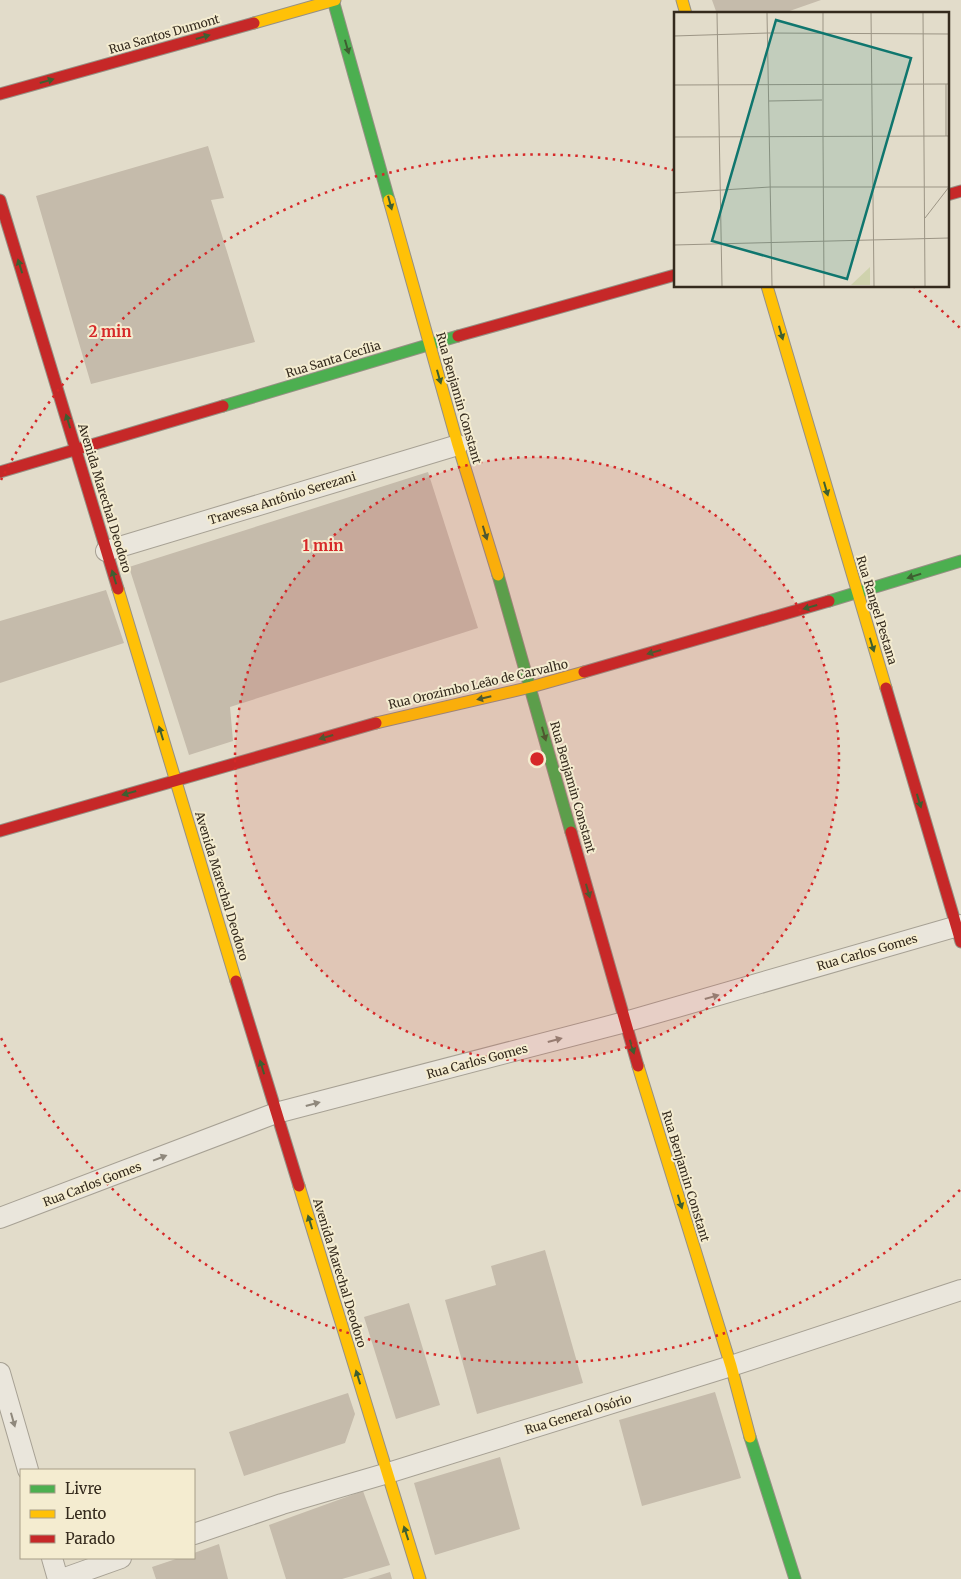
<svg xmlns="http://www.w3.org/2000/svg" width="961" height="1579" font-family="Merriweather,serif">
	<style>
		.building { fill: #c5bbab }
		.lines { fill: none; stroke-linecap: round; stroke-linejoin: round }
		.street-casing { stroke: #a7a194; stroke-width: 22 }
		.fast-casing { stroke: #969084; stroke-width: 13 }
		.slow-casing { stroke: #969084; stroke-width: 13 }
		.jam-casing { stroke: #969084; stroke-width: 13 }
		.street { stroke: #eae6dc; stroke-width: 20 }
		.fast { stroke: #4caf50; stroke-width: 11 }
		.slow { stroke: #ffc107; stroke-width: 11 }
		.jam { stroke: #c62828; stroke-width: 11 }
		.oneway { fill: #3e5f31 }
		.oneway2 { fill: #8f887c }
		.ring { fill: none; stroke: #d62828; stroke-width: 2.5; stroke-dasharray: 2.5 5 }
		.labels { text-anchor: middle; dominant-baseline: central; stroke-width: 4; stroke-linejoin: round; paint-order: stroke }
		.street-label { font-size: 12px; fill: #342a1d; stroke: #f4ecd0 }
		.inset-road { fill: none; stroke: #9c9585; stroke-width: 1 }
		.view { fill: #0f766e; fill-opacity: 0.15; stroke: #0f766e; stroke-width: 2.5 }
		.inset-edge { fill: none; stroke: #342a1d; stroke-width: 2.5 }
		.centre { fill: #d62828; stroke: #f4ecd0; stroke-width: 2.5 }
		.ring-label { font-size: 15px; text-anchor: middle; font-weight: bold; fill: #d62828; stroke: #f4ecd0; stroke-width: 4; stroke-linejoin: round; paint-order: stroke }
	</style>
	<rect width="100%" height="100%" fill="#e2dcca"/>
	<path class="building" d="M 712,0 L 821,0 L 781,14 L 717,14 Z
		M 208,146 L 224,198 L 211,200 L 255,342 L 91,384 L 36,196 Z
		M 428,472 L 478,628 L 230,707 L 233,741 L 189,755 L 129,567 Z
		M 106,590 L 124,643 L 0,683 L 0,621 Z
		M 545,1250 L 583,1383 L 477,1414 L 445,1300 L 496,1285 L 491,1266 Z
		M 409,1303 L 440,1405 L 396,1419 L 364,1317 Z
		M 715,1392 L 741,1478 L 642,1506 L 619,1420 Z
		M 348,1393 L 355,1414 L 345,1443 L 244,1476 L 229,1432 Z
		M 500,1457 L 520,1529 L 435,1555 L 414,1483 Z
		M 363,1491 L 390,1565 L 342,1579 L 286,1579 L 269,1525 Z
		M 219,1544 L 228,1579 L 156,1579 L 152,1567 L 179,1558 L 194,1558 L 194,1553 Z
		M 390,1572 L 392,1579 L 368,1579 Z"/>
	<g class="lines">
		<g class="street-casing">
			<path id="street" d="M 106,551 L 458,445
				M 0,1218 L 276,1113 L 625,1022 L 961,925
				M 0,1373 L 28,1470
				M 194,1534 L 282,1504 L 388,1473 L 731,1366 L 961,1290
				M 52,1558 L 58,1579
				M 62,1579 L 121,1558"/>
		</g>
		<g class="fast-casing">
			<path id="fast" d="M 333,0 L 389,200
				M 223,406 L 458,336
				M 498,575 L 571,832
				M 829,601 L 961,561
				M 750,1437 L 795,1579"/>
		</g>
		<g class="slow-casing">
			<path id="slow" d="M 682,0 L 686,14
				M 254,23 L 335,0
				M 389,200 L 458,445 L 498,575
				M 767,286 L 886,688
				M 118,589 L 236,981
				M 376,723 L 531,687 L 584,672
				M 638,1066 L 731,1366 L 750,1437
				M 299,1186 L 420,1579"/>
		</g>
		<g class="jam-casing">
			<path id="jam" d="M 0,94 L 254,23
				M 947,195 L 961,191
				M 0,200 L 118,589
				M 458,336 L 675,275
				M 0,472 L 223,406
				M 584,672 L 829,601
				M 886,688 L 961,942
				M 0,831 L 376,723
				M 571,832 L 638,1066
				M 236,981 L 299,1186"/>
		</g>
		<use href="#street" class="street"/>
		<use href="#fast" class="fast"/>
		<use href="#slow" class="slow"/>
		<use href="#jam" class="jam"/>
	</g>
	<defs><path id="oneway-solid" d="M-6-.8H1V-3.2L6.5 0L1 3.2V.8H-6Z" transform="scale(1.25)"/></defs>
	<g class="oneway">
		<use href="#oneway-solid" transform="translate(203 37) rotate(-16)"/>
		<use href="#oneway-solid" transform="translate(347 47) rotate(74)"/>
		<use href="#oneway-solid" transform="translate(47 81) rotate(-16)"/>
		<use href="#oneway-solid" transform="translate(390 203) rotate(75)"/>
		<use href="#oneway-solid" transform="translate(20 266) rotate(-107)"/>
		<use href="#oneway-solid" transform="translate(781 333) rotate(74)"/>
		<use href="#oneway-solid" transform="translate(439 377) rotate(74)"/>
		<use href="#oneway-solid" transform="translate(68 421) rotate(-107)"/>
		<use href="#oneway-solid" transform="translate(826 489) rotate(74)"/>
		<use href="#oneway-solid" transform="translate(485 533) rotate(73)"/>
		<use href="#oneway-solid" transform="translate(914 576) rotate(163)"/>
		<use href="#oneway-solid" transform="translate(114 577) rotate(-107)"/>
		<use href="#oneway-solid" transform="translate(810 607) rotate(164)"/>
		<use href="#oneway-solid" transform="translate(872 645) rotate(73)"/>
		<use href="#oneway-solid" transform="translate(654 652) rotate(164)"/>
		<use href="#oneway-solid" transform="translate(484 698) rotate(167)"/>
		<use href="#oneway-solid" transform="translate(161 733) rotate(-107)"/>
		<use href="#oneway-solid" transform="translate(544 734) rotate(74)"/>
		<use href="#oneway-solid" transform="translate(326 737) rotate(164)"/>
		<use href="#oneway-solid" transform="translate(129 793) rotate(164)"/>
		<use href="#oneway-solid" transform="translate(919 801) rotate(73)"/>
		<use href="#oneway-solid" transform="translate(588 891) rotate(74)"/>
		<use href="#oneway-solid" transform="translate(632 1047) rotate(73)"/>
		<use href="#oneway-solid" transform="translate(262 1067) rotate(-107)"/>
		<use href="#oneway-solid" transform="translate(680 1202) rotate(73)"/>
		<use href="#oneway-solid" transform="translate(310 1222) rotate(-107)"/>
		<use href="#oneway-solid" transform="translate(358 1377) rotate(-107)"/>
		<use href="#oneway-solid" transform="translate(406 1533) rotate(-108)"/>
	</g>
	<g class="oneway2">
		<use href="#oneway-solid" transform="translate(712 997) rotate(-16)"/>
		<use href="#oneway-solid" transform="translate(555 1040) rotate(-15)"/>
		<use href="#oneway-solid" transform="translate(313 1104) rotate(-15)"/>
		<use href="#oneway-solid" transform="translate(160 1158) rotate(-21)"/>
		<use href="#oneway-solid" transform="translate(13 1420) rotate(74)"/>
	</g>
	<circle cx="537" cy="759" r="302" fill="#d62828" fill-opacity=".12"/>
	<g class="ring">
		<circle cx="537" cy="759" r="302"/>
		<path d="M960 1190A604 604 0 0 1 1 1038M1 480A604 604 0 0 1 673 170M913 286A604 604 0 0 1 960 328"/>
	</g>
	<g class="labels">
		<g class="street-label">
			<text transform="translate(164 34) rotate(-16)">Rua Santos Dumont</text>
			<text transform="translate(333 359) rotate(-17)">Rua Santa Cecília</text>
			<text transform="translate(459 398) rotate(74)">Rua Benjamin Constant</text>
			<text transform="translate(105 498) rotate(73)">Avenida Marechal Deodoro</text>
			<text transform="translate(282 498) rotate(-17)">Travessa Antônio Serezani</text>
			<text transform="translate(877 610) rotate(73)">Rua Rangel Pestana</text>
			<text transform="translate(478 684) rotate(-13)">Rua Orozimbo Leão de Carvalho</text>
			<text transform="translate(573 787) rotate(74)">Rua Benjamin Constant</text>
			<text transform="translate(222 886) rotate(73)">Avenida Marechal Deodoro</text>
			<text transform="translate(867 952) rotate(-16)">Rua Carlos Gomes</text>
			<text transform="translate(477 1061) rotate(-15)">Rua Carlos Gomes</text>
			<text transform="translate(686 1176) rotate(73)">Rua Benjamin Constant</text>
			<text transform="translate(92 1184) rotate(-21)">Rua Carlos Gomes</text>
			<text transform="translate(340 1273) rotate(73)">Avenida Marechal Deodoro</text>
			<text transform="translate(578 1414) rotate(-17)">Rua General Osório</text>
		</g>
	</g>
	<g transform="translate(674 12)">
		<rect width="275" height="275" fill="#e2dcca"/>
		<path d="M 196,255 L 196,273 L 177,273 Z" fill="#cfd2ad"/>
		<path class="inset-road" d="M 43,1 L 48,274M 93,1 L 98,274M 149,1 L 149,125M 197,1 L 200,274M 249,1 L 251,274M 0,24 L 94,21 L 275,22M 0,73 L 275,72M 95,89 L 148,88M 272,124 L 272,72M 0,125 L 275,124M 149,125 L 150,274M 0,181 L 96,175 L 275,175M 251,206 L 275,175M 0,233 L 275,226"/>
		<path class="view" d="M 102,8 L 237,46 L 173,267 L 38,229 Z"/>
		<rect width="275" height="275" class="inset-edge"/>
	</g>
	<circle cx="537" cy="759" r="8" class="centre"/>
	<g class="ring-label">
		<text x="110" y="337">2 min</text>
		<text x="323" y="551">1 min</text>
	</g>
	<rect x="20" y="1469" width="175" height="90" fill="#f4ecd0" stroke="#a79e88"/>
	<rect x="30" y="1485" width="25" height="8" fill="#4caf50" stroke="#a79e88"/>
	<text x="65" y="1494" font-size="15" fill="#342a1d">Livre</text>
	<rect x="30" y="1510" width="25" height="8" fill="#ffc107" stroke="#a79e88"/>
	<text x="65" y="1519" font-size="15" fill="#342a1d">Lento</text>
	<rect x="30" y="1535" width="25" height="8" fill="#c62828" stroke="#a79e88"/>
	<text x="65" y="1544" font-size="15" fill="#342a1d">Parado</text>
</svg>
